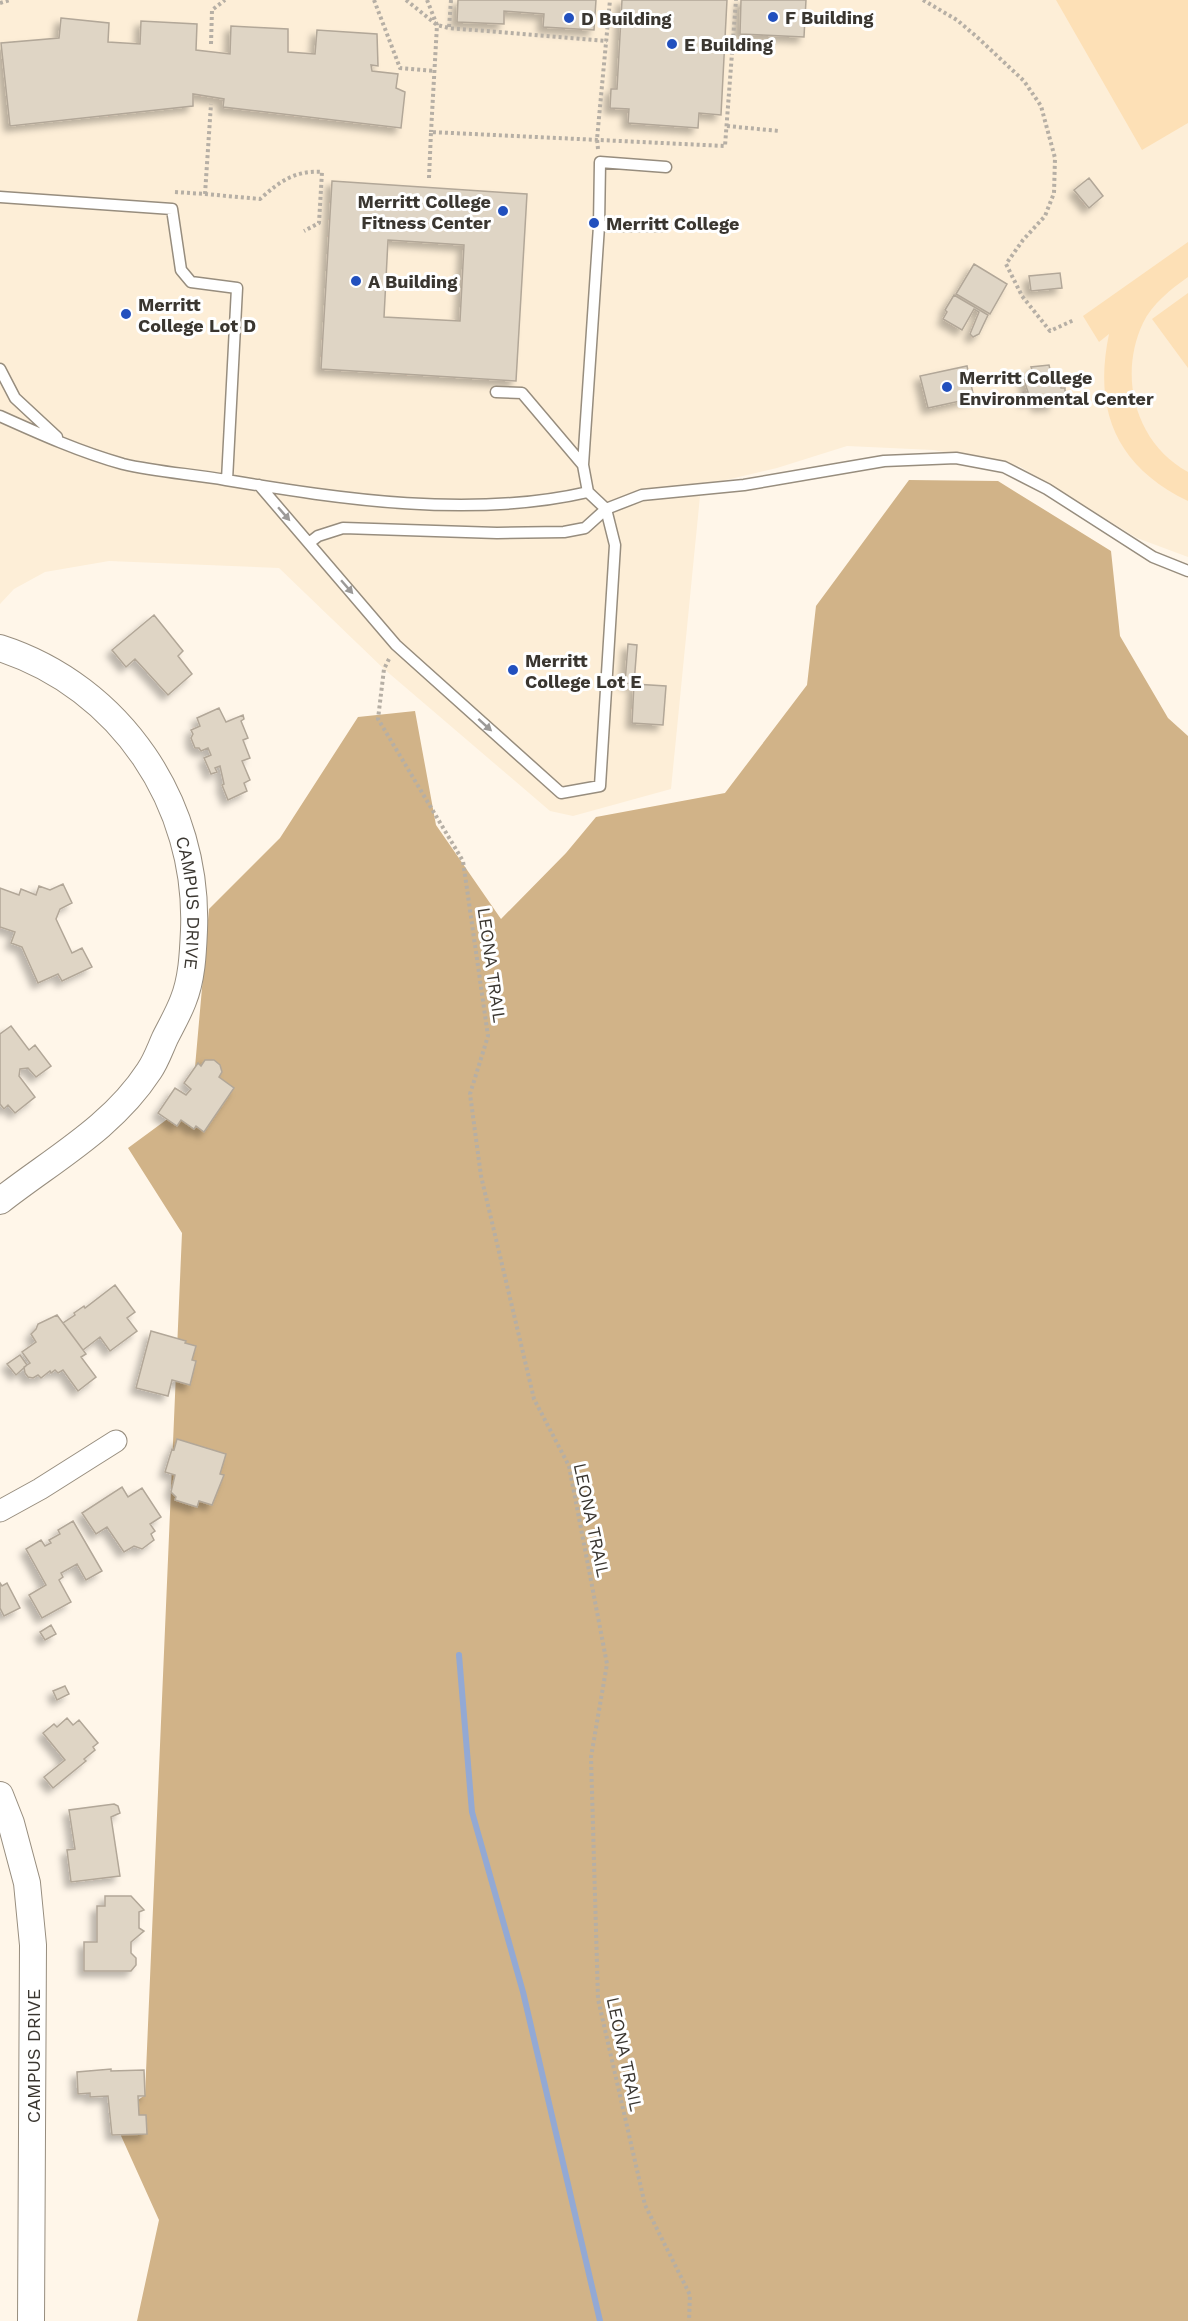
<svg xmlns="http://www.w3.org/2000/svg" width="1188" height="2321" font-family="'Work Sans',sans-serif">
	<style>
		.built { fill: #fdeed7 }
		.green { fill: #fde0b6 }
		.forest { fill: #d1b388 }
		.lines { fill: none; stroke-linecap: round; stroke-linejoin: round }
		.stream { stroke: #93a9d4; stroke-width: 6 }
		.building { fill: #dfd5c5; stroke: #b2a798; stroke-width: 1.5; fill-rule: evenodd; filter: url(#shadow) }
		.service-casing { stroke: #978d7e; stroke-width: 13 }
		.minor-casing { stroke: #978d7e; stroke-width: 23 }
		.tertiary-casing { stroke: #978d7e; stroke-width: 28 }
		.path { stroke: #b6afa5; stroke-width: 4; stroke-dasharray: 3 3; stroke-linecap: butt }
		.service { stroke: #fff; stroke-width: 10 }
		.minor { stroke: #fff; stroke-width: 21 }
		.tertiary { stroke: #fff; stroke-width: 26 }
		.oneway { fill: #9c9a98 }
		.poi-dot { fill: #2250be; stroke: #fff; stroke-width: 2 }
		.labels { text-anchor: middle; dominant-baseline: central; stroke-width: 6; stroke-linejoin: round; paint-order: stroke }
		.poi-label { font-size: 18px; font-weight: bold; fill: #3a3630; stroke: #fff; text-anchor: start }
		.street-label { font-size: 18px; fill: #3a3630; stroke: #fff }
	</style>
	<defs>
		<filter id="shadow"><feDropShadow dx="-5.5" dy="5.5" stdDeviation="3" flood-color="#0004"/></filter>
	</defs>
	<rect width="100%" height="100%" fill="#fff6e9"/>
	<path class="built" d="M 0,0 L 1188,0 L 1188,557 L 1137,538 L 1019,466 L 933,450 L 847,446 L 777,468 L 701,486 L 671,789 L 573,816 L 550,811 L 384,669 L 279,568 L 109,561 L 45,572 L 14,589 L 0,604 Z"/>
	<path class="green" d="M 1056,0 L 1188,0 L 1188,123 L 1142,150 Z
		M 1188,242 L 1188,277 C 1171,289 1152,304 1143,323 C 1118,376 1135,443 1188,472 L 1188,501 C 1116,466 1093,410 1109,334 L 1099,342 L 1083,316 Z
		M 1188,293 L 1188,368 L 1152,319 Z"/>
	<path class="forest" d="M 909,480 L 998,481 L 1111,551 L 1120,636 L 1168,718 L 1188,736 L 1188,2321 L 137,2321 L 159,2220 L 113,2118 L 145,2095 L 182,1233 L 128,1148 L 192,1101 L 209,909 L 280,838 L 358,717 L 415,711 L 436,825 L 501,919 L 566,853 L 596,817 L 725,793 L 807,685 L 816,606 Z"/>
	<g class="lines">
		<path class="stream" d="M 459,1655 L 472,1812 L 523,1992 L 600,2321"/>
	</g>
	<path class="building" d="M 458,0 L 596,0 L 594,30 L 543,27 L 544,14 L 504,11 L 504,24 L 457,22 Z
		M 622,0 L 727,0 L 721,115 L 699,113 L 698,128 L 628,123 L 629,109 L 610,108 L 611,89 L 617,89 Z
		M 741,0 L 806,0 L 804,37 L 740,34 Z
		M 61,18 L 109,23 L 108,42 L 140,44 L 141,21 L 197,24 L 196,50 L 230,54 L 231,26 L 288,29 L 288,52 L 315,54 L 317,30 L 377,34 L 378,66 L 371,65 L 372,71 L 398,74 L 396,88 L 405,92 L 401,128 L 223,107 L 224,99 L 193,94 L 193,106 L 10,126 L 1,43 L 59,38 Z
		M 1089,178 L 1103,196 L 1089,208 L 1074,190 Z
		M 332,181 L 527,194 L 516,381 L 321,369 ZM 388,240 L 464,245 L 460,321 L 384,317 Z
		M 974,264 L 1007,284 L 990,314 L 956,294 Z
		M 1060,273 L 1062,288 L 1031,291 L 1029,276 Z
		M 954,295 L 988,315 L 979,334 L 973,337 L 970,334 L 979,312 L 974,309 L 962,330 L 943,319 L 947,312 L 945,310 Z
		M 1049,365 L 1051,374 L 1059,373 L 1061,388 L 1065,388 L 1065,396 L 1054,397 L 1054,405 L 1037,406 L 1036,399 L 1024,401 L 1023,392 L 1028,392 L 1023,377 L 1034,376 L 1031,367 Z
		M 967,366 L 974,398 L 928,408 L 920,376 Z
		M 154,615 L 183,651 L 178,656 L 192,674 L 168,695 L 135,659 L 126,667 L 112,650 Z
		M 628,644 L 637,645 L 634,684 L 625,683 Z
		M 634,684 L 666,686 L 663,725 L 632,723 Z
		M 219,708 L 226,722 L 243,715 L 244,719 L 241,721 L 248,738 L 243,740 L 250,758 L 242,761 L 250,780 L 244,783 L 247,791 L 228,800 L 222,785 L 224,784 L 220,766 L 215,768 L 217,772 L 211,774 L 204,758 L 211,755 L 208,748 L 201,751 L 199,748 L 195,748 L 191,738 L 193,734 L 191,730 L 200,726 L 197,718 Z
		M 63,884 L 72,903 L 60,909 L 56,919 L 72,953 L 82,948 L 92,967 L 62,981 L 58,974 L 38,983 L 22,947 L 11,943 L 15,932 L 0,927 L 0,888 L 19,895 L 21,889 L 36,895 L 39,886 L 50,890 Z
		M 11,1026 L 29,1050 L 35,1045 L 51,1066 L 36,1077 L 28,1068 L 20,1069 L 19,1076 L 35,1097 L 15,1113 L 8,1105 L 4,1109 L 0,1104 L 0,1034 Z
		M 205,1060 L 214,1060 L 220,1065 L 222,1072 L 219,1077 L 234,1088 L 204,1132 L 196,1126 L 194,1129 L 181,1120 L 177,1126 L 158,1113 L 175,1088 L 186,1095 L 191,1089 L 184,1083 L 198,1063 L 201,1066 Z
		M 115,1285 L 135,1312 L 127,1318 L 137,1331 L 110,1351 L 100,1337 L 83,1350 L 63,1323 L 75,1315 L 74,1313 L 84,1306 L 85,1308 Z
		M 57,1315 L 86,1354 L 81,1357 L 96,1377 L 78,1391 L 63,1370 L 58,1373 L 55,1370 L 51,1373 L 50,1371 L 41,1378 L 38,1375 L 33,1378 L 28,1377 L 25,1373 L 24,1367 L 30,1363 L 22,1352 L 36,1342 L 31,1334 L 36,1329 L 38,1324 Z
		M 151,1331 L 186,1341 L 185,1343 L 196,1346 L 192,1360 L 196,1361 L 190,1385 L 172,1380 L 168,1396 L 136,1388 Z
		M 20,1355 L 27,1365 L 16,1375 L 7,1364 Z
		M 177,1439 L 226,1454 L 220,1474 L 224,1475 L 212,1505 L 199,1501 L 197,1507 L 175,1500 L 176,1497 L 171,1492 L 175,1475 L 165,1472 L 172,1449 L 174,1450 Z
		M 122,1487 L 128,1497 L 142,1488 L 161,1517 L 150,1524 L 155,1531 L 151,1534 L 154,1540 L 142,1549 L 134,1546 L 124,1552 L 107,1527 L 96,1534 L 82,1513 Z
		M 73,1521 L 102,1571 L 86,1580 L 77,1564 L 61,1573 L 63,1577 L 59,1580 L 71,1602 L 42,1618 L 29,1595 L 46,1585 L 26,1549 L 41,1540 L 45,1546 L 51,1543 L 49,1540 L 60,1534 L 58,1530 Z
		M 0,1583 L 2,1586 L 7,1583 L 20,1608 L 4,1616 L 0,1608 Z
		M 51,1625 L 56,1634 L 45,1640 L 40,1632 Z
		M 65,1686 L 69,1694 L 57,1700 L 53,1691 Z
		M 67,1718 L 73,1725 L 79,1720 L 98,1743 L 93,1747 L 95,1750 L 84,1759 L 86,1761 L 53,1788 L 44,1777 L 65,1760 L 43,1733 L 54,1724 L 57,1727 Z
		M 114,1804 L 118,1806 L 120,1813 L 111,1817 L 120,1876 L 71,1882 L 67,1850 L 75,1849 L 69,1810 Z
		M 105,1896 L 131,1896 L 144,1910 L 139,1912 L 139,1928 L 144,1931 L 131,1942 L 131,1953 L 136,1958 L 136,1965 L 131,1971 L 84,1971 L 84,1942 L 97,1942 L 97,1906 L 105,1906 Z
		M 111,2069 L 111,2071 L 144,2070 L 145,2096 L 138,2096 L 139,2115 L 146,2115 L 147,2134 L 112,2135 L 108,2096 L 90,2097 L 90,2093 L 78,2094 L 77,2072 Z"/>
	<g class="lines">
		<g class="service-casing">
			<path id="service" d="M 0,197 L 172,209 L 181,270 L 191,282 L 237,288 L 227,480
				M 599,226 L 600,162 L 666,167
				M 0,369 L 15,398 L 57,437
				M 496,392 L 522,393 L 583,465
				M 0,416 C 40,434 80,452 123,464 C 156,472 192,474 226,480 C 342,499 471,519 588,492 L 606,509 L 642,495 L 744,485 L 884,461 L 956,458 L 1004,467 L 1047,489 L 1153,557 L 1188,571
				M 259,485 L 396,645 L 561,793 L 600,786 L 615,545 L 606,509 L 585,528 L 564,532 L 497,533 L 343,528 L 318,536 L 309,543
				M 588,492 L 583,465 L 599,226 L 661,226"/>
		</g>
		<g class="minor-casing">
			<path id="minor" d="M 0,1511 L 40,1489 L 116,1441"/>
		</g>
		<g class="tertiary-casing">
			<g id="tertiary">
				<path id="s1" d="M 0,648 C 121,687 199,804 194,930 C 193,953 192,979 183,1001 C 178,1014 171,1026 165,1038 C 160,1049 156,1061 149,1071 C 112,1128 52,1160 0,1201"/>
				<path d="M 0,1795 L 11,1823 L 27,1883 L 33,1945 L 31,2321"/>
			</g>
		</g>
		<path class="path" d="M 374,0 L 400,68 L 434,71
			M 406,0 L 437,25 L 449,28
			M 427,0 L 437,25 L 431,132
			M 451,0 L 449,28 L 607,41
			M 923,0 L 957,20 L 977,37 L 1024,81 L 1041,106 L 1055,158 L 1054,193 L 1045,216 L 1023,240 L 1006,264 L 1022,296 L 1050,331 L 1074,320
			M 0,3 L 10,0
			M 211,44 L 212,10 L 225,0
			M 727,126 L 779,131
			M 598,149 L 597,139 L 610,0
			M 429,178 L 431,132 L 725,146 L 736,0
			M 175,192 L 205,194 L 211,104
			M 205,194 L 260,199 C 279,182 295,170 322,172 L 319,223 L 304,231
			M 389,659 L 384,669 L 378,719 L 463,861 L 488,1036 L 470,1094 L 481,1176 L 534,1399 L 569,1466 L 607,1664 L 591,1757 L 598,1999 L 645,2205 L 690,2295 L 689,2321"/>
		<use href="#service" class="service"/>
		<use href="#minor" class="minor"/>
		<use href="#tertiary" class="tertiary"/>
	</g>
	<defs><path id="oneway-solid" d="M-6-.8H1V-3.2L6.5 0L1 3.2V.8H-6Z" transform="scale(1.5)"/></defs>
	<g class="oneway">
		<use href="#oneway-solid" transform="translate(284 514) rotate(49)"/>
		<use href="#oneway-solid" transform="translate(347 587) rotate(49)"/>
		<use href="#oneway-solid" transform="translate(485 725) rotate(42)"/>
	</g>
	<g class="poi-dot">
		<circle cx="773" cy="17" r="6"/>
		<circle cx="569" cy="18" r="6"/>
		<circle cx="672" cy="44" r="6"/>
		<circle cx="503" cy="211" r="6"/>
		<circle cx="594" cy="223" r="6"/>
		<circle cx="356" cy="281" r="6"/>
		<circle cx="126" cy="314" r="6"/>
		<circle cx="947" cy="387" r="6"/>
		<circle cx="513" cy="670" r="6"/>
	</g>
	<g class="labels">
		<g class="poi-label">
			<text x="785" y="17">F Building</text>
			<text x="581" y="18">D Building</text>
			<text x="684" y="44">E Building</text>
			<text x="491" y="201" text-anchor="end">Merritt College<tspan x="491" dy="21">Fitness Center</tspan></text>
			<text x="606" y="223">Merritt College</text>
			<text x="368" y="281">A Building</text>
			<text x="138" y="304">Merritt<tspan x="138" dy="21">College Lot D</tspan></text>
			<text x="959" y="377">Merritt College<tspan x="959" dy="21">Environmental Center</tspan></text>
			<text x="525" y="660">Merritt<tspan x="525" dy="21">College Lot E</tspan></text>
		</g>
		<g class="street-label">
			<text stroke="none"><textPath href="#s1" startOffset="340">CAMPUS DRIVE</textPath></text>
			<text transform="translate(492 965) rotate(82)">LEONA TRAIL</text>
			<text transform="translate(592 1520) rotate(78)">LEONA TRAIL</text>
			<text transform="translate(625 2054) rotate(78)">LEONA TRAIL</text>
			<text transform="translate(33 2056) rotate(-90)">CAMPUS DRIVE</text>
		</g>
	</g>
</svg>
